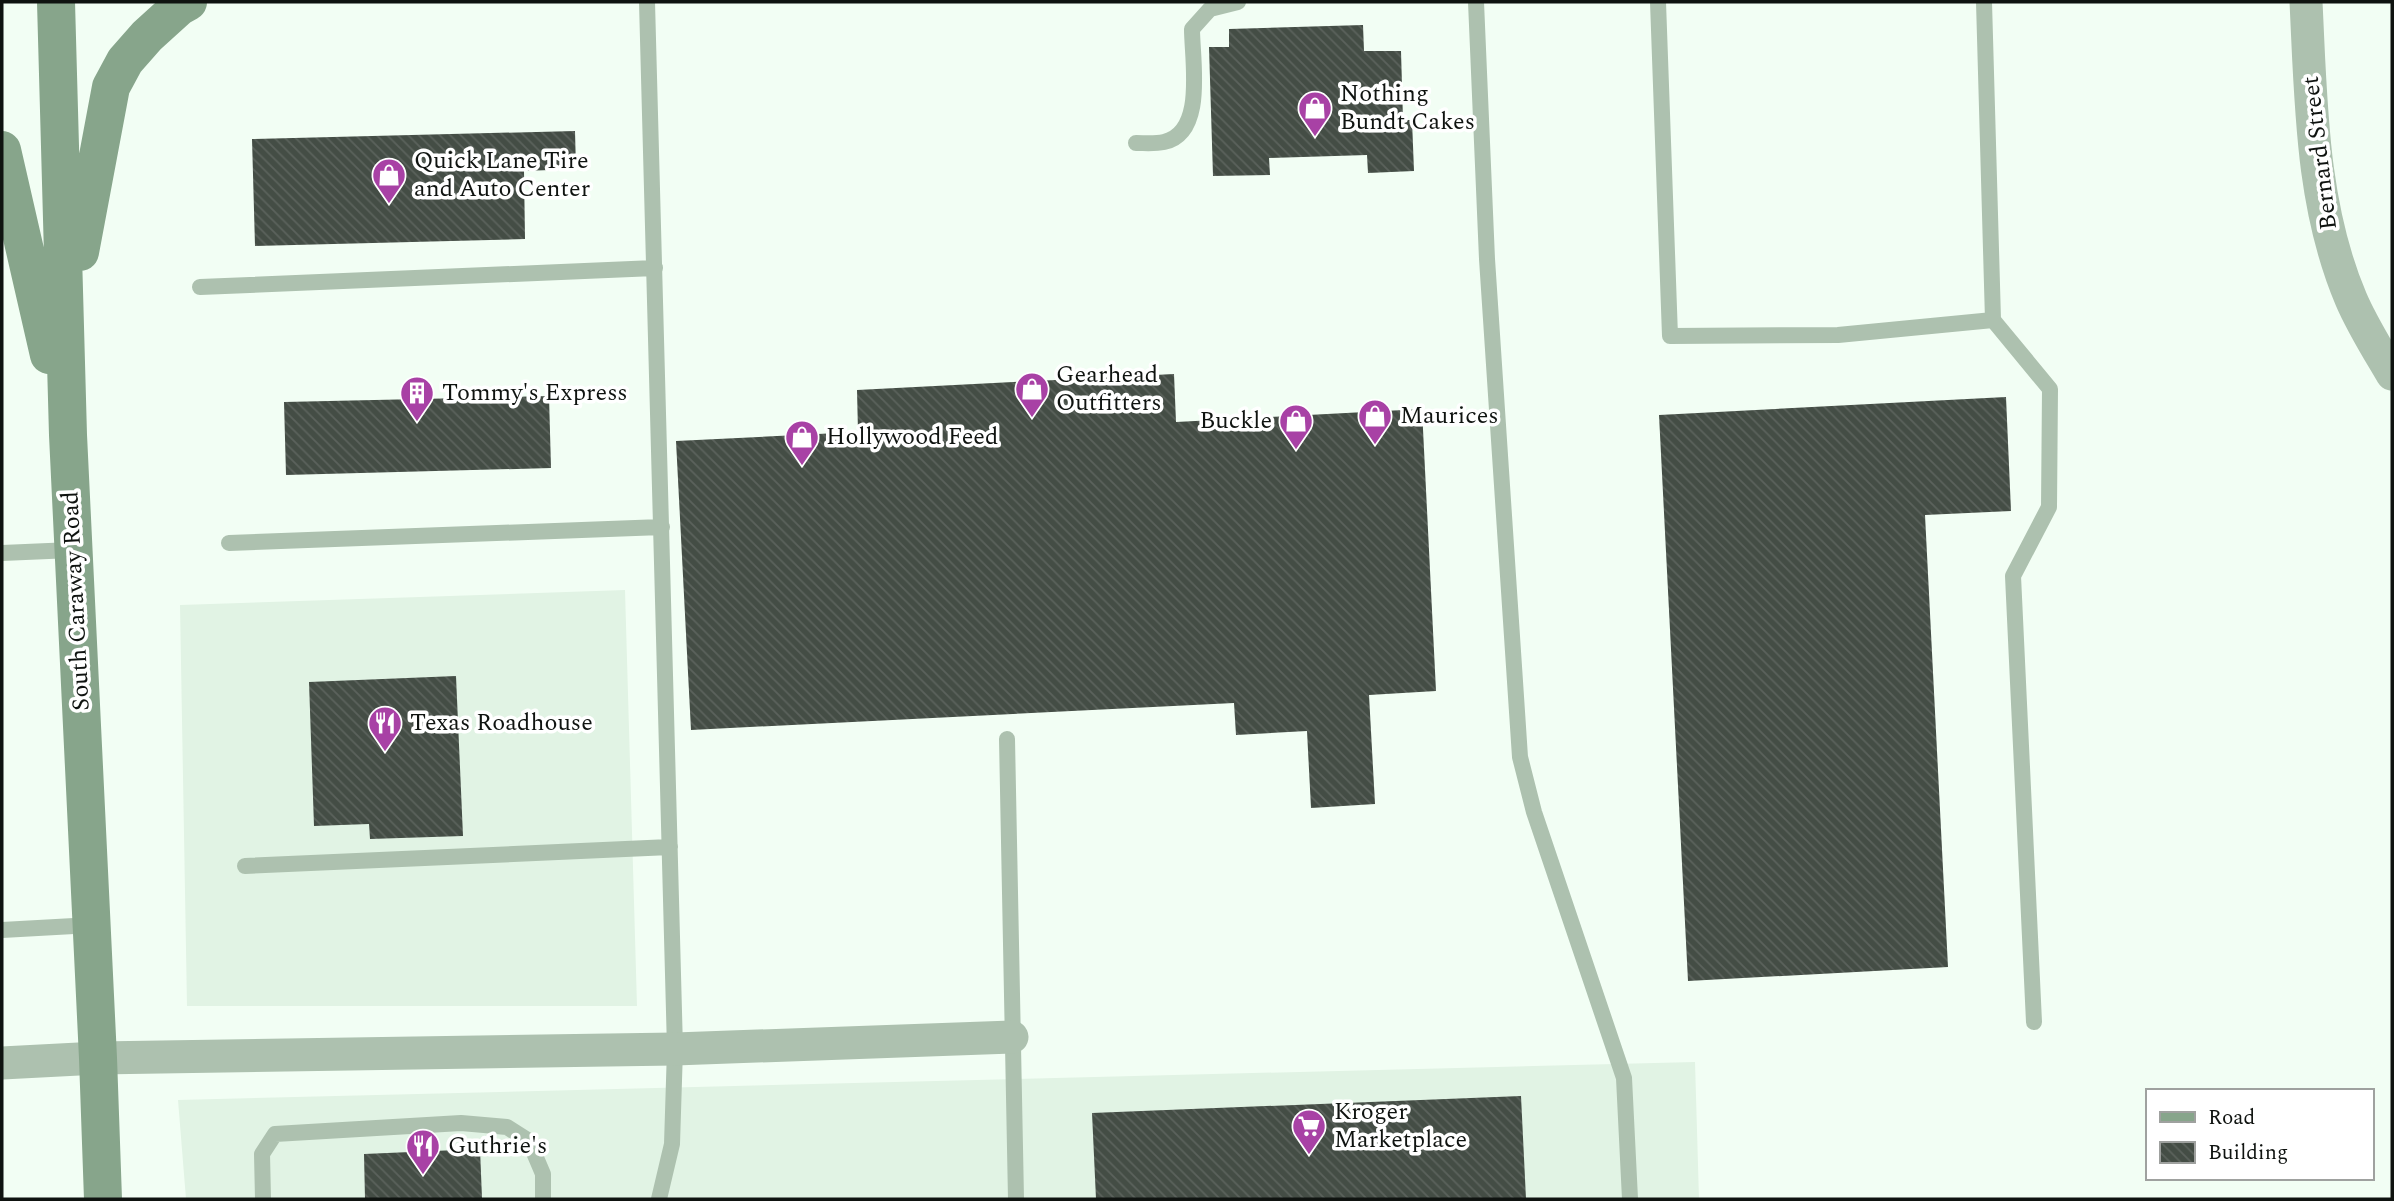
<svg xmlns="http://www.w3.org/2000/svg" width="2394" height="1201" font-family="Spectral,serif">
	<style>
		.built { fill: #e1f3e4 }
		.building { fill: url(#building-back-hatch) }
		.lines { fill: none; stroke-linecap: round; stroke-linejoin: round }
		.lane { stroke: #adc1af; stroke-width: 16 }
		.street { stroke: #adc1af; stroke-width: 33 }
		.secondary { stroke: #87a58b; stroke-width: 38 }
		.labels { text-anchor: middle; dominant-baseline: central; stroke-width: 7; stroke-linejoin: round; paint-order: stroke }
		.poi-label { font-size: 24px; fill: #0f1310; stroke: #fff; text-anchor: start }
		.street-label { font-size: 24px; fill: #0f1310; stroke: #fff }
	</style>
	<defs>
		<pattern id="building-back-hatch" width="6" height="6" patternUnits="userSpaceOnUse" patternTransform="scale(1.75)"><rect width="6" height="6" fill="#444d45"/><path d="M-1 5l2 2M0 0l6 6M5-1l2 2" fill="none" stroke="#5b625c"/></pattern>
	</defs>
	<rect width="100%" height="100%" fill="#f2fef4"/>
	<path class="built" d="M 625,590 L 637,1006 L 187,1006 L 180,605 Z
		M 1695,1062 L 1699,1199 L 186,1199 L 178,1100 Z"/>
	<path class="building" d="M 1363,25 L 1364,51 L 1401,51 L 1403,120 L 1412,120 L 1414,171 L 1368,173 L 1367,155 L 1269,158 L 1270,175 L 1213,176 L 1209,47 L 1229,47 L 1229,29 Z
		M 575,131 L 576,169 L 524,171 L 525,239 L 255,246 L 252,139 Z
		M 1174,374 L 1176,422 L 1422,409 L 1436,691 L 1369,695 L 1375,804 L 1311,808 L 1307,731 L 1236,735 L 1234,703 L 691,730 L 676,441 L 858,432 L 857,390 Z
		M 549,396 L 551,468 L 286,475 L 284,402 Z
		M 2006,397 L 2011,511 L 1925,515 L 1948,967 L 1688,981 L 1659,415 Z
		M 456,676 L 463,836 L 370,839 L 369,824 L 314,826 L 309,682 Z
		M 1521,1096 L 1526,1199 L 1096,1199 L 1092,1113 Z
		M 480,1149 L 482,1198 L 365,1199 L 364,1154 Z"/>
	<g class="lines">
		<path class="lane" d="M 647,2 L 675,1049 L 672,1144 L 659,1199
			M 1476,2 L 1487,259 L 1520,757 L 1534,812 L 1624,1078 L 1630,1199
			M 1658,2 L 1670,336 L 1838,335 L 1993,320 L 1984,2
			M 1136,143 C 1145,143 1155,144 1164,142 C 1206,133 1192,61 1192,29 L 1210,9 L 1238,2
			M 200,287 L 655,268
			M 1993,320 L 2050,389 L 2049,507 L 2013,576 L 2034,1022
			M 229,543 L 662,527
			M 2,553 L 72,550
			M 1007,739 L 1016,1199
			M 245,866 L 670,847
			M 2,930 L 92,925
			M 263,1199 L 262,1154 L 275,1134 L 461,1123 L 507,1127 L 529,1141 L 543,1174 L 543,1199"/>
		<path class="street" d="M 2306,2 C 2311,101 2311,205 2351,299 C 2362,325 2378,350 2392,374
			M 2,1063 L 98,1058 L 675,1049 L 1012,1037"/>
		<path class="secondary" d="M 56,2 L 68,435 L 98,1058 L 103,1199
			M 2,150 L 49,355
			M 80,252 L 111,87 L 125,61 L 147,36 L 179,7 L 188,2"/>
	</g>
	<defs>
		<g id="shop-pin" transform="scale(1.75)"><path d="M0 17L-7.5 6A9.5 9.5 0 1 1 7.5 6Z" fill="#a841a5" stroke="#fff"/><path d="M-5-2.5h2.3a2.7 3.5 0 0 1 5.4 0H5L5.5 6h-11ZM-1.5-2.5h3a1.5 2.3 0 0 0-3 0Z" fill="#fff"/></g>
		<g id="building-pin" transform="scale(1.75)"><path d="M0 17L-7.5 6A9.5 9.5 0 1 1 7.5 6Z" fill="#a841a5" stroke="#fff"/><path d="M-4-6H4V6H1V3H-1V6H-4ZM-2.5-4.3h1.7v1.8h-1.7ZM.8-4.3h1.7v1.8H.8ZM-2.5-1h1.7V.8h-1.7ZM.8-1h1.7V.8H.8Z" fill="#fff"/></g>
		<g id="restaurant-pin" transform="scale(1.75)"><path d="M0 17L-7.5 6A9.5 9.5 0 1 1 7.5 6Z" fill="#a841a5" stroke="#fff"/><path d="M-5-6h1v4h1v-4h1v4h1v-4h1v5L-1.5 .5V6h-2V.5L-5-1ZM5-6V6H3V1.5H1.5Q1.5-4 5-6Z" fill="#fff"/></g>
		<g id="supermarket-pin" transform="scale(1.75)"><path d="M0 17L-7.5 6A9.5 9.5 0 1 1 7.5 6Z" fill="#a841a5" stroke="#fff"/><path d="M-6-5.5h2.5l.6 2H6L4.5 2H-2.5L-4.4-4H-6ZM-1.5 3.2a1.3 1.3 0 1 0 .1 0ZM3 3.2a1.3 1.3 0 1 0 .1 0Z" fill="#fff"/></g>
	</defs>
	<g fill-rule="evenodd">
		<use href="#shop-pin" x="1315" y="108"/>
		<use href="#shop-pin" x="389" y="175"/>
		<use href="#shop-pin" x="1032" y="389"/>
		<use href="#building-pin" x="417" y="393"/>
		<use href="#shop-pin" x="1375" y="416"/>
		<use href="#shop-pin" x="1296" y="421"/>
		<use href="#shop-pin" x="802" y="437"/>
		<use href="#restaurant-pin" x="385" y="723"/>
		<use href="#supermarket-pin" x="1309" y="1126"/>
		<use href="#restaurant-pin" x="423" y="1146"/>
	</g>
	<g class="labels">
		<g class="poi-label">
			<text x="1340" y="94">Nothing<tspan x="1340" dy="28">Bundt Cakes</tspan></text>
			<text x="414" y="161">Quick Lane Tire<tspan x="414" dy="28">and Auto Center</tspan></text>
			<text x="1056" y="375">Gearhead<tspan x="1056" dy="28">Outfitters</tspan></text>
			<text x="442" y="393">Tommy's Express</text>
			<text x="1400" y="416">Maurices</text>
			<text x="1272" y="421" text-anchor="end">Buckle</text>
			<text x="826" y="437">Hollywood Feed</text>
			<text x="410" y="723">Texas Roadhouse</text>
			<text x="1334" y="1112">Kroger<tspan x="1334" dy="28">Marketplace</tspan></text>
			<text x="448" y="1146">Guthrie's</text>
		</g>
		<g class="street-label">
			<text transform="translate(2320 153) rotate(-97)">Bernard Street</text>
			<text transform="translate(76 601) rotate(-93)">South Caraway Road</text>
		</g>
	</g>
	<rect width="2394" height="1201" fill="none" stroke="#0f1310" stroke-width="7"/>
	<rect x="2146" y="1089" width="228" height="91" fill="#ffffff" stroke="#9fa19f" stroke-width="2"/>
	<rect x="2160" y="1112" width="35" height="10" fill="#87a58b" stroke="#9fa19f" stroke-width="2"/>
	<text x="2208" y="1124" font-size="21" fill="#0f1310">Road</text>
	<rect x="2160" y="1142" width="35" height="21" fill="url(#building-back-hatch)" stroke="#9fa19f" stroke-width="2"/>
	<text x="2208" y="1159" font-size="21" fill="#0f1310">Building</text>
</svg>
